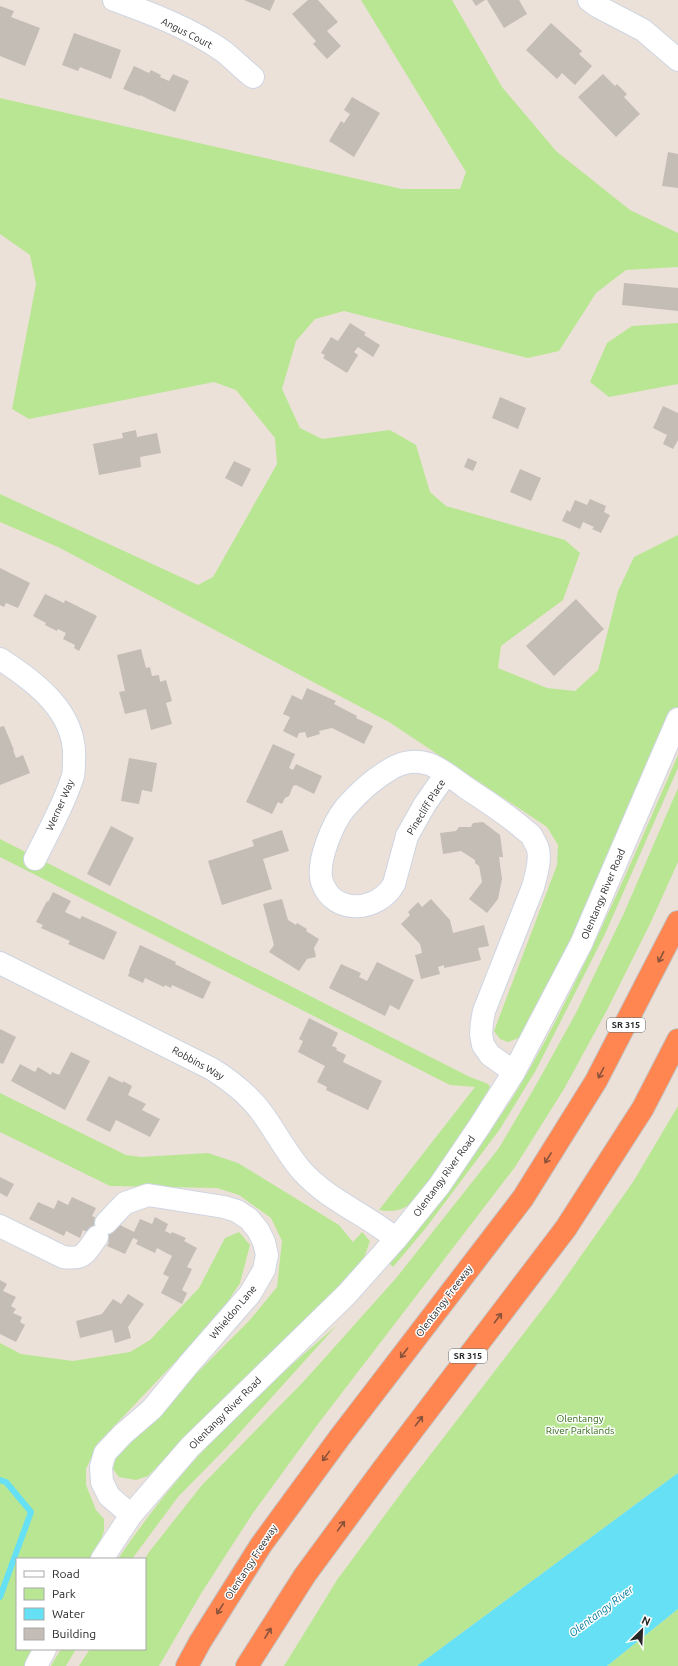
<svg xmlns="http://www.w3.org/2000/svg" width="678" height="1666" font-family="Ubuntu,sans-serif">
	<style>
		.green { fill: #b9e692 }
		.water { fill: #65e0f4 }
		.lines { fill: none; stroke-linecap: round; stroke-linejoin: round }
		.stream { stroke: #65e0f4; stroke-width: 6 }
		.building { fill: #c3bdb5 }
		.minor-casing { stroke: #ced5e2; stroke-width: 24 }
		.secondary-casing { stroke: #ced5e2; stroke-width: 24 }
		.motorway-casing { stroke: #c3c3c3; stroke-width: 24 }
		.minor { stroke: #fff; stroke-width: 22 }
		.secondary { stroke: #fff; stroke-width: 22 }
		.motorway { stroke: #ff8651; stroke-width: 22 }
		.oneway { stroke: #89523a }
		.labels { text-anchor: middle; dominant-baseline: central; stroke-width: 3; stroke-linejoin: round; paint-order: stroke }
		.shield { fill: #fff; stroke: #686868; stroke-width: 1 }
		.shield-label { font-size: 9px; font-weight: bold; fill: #282828 }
		.street-label { font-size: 10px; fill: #282828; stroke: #fff }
		.park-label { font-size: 10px; fill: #316816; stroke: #fff }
		.water-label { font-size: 11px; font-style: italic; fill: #077d9e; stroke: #fff }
	</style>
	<rect width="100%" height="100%" fill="#ece1d9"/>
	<path class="green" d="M 361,0 L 452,0 L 502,87 L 556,151 L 630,210 L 678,233 L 678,267 L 626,270 L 596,293 L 559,351 L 528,358 L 344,311 L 315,319 L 296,341 L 282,389 L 300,428 L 322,439 L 390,430 L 416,445 L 430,492 L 446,506 L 565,540 L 580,553 L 563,600 L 501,646 L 498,668 L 547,688 L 575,691 L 598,670 L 618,591 L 634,557 L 678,535 L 678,707 L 608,863 L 536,1011 L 519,1038 L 508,1042 L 500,1039 L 494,1031 L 557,865 L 558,845 L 547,827 L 389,722 L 58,547 L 0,522 L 0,494 L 198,585 L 213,577 L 277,464 L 275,438 L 236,390 L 214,382 L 29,419 L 12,409 L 36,284 L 30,255 L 0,234 L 0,98 L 402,189 L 460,189 L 466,172 Z
		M 678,323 L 678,384 L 609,397 L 590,382 L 607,343 L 632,326 Z
		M 678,755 L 678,768 L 605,934 L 536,1070 L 500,1129 L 425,1229 L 393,1267 L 389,1263 C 438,1201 490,1139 529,1070 C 586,969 632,861 678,755 Z
		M 678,788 L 678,862 L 650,924 L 607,1010 L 564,1089 L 515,1167 L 318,1424 L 253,1513 L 202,1592 L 159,1666 L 79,1666 L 90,1649 L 145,1649 L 145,1559 L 149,1552 L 202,1485 L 305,1380 L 397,1277 L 499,1148 L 536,1085 L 576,1013 L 624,913 Z
		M 0,839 L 470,1077 L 486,1083 L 490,1086 L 484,1102 L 419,1196 C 407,1209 397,1213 379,1210 L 475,1087 L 450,1085 L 0,857 Z
		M 0,1093 L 126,1155 L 141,1157 L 208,1153 L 238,1163 L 339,1225 L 353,1242 L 362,1232 L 370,1241 L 364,1258 L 327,1299 L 212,1410 L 148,1476 L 136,1480 L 119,1477 L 113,1469 L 115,1457 L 131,1439 L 249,1321 L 277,1287 L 282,1241 L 271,1218 L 239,1195 L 217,1188 L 110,1186 L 0,1132 Z
		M 678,1106 L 678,1473 L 417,1666 L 284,1666 L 337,1580 L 407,1485 L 554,1294 L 633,1182 Z
		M 239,1232 L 250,1245 L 240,1283 L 217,1318 L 98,1443 L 86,1469 L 86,1485 L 96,1510 L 104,1519 L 104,1531 L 98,1547 L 90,1559 L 17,1559 L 17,1649 L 34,1649 L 24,1666 L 0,1666 L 0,1343 L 21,1354 L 73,1361 L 130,1352 L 150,1340 L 199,1288 L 225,1238 Z
		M 337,1325 L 226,1448 L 178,1497 L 132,1559 L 118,1559 C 151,1510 188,1465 229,1423 C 262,1389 301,1357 337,1325 Z
		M 678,1609 L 678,1666 L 607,1666 Z
		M 61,1649 L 76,1649 L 66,1666 L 51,1666 Z"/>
	<path class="water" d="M 678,1473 L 678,1609 L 607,1666 L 417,1666 Z"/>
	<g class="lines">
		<path class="stream" d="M 0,1480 L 6,1482 L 31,1512 L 0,1597"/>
	</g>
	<path class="building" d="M 244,0 L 275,0 L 270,11 Z
		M 308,0 L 318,0 L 338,22 L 327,31 L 341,46 L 327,59 L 313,44 L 316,41 L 292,14 Z
		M 472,0 L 485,0 L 476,6 Z
		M 487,0 L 519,0 L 527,14 L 504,28 Z
		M 0,6 L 14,11 L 11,17 L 40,28 L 25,66 L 0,56 Z
		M 551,23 L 582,51 L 579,54 L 592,66 L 575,85 L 562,73 L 557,79 L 526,50 Z
		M 74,33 L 121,50 L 111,79 L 80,67 L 78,71 L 62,65 Z
		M 134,66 L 149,73 L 151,70 L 161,75 L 160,77 L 169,81 L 173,74 L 189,81 L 175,112 L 140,95 L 140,96 L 123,89 Z
		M 603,74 L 615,86 L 617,84 L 627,94 L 624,97 L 640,114 L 616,137 L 578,97 Z
		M 352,97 L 380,113 L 354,157 L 329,141 L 341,121 L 344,123 L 350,114 L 344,110 Z
		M 668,152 L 678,154 L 678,188 L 662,186 Z
		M 624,283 L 678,288 L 678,311 L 622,305 Z
		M 350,323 L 366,333 L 364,335 L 380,345 L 373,357 L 358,347 L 354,352 L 358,355 L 347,373 L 323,358 L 325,355 L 321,353 L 331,337 L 338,341 Z
		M 500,397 L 526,408 L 518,429 L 492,418 Z
		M 663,406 L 678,413 L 678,440 L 673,449 L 663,444 L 667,435 L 653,428 Z
		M 136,430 L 137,437 L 157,433 L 161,453 L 140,457 L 141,467 L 99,475 L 93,444 L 123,438 L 122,433 Z
		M 468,458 L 477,462 L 473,471 L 464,467 Z
		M 234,461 L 251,469 L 242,487 L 225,478 Z
		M 520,469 L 541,478 L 531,501 L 510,492 Z
		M 590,499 L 606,506 L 604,512 L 610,515 L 601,533 L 592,529 L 594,527 L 583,522 L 580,529 L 562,521 L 567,510 L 570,512 L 575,500 L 587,505 Z
		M 0,568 L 30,583 L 18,608 L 6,603 L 4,607 L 0,605 Z
		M 45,594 L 64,603 L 65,600 L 97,616 L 79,651 L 74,648 L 75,645 L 63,639 L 66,633 L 58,629 L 57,631 L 45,625 L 46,623 L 33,616 Z
		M 576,599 L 604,629 L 554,676 L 526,646 Z
		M 141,649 L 146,668 L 150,667 L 152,676 L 159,675 L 160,682 L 166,680 L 172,701 L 166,703 L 172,724 L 151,730 L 146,709 L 125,714 L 119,692 L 125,691 L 117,655 Z
		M 307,688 L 336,701 L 334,704 L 357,716 L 356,718 L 373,726 L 364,744 L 332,728 L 319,731 L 320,734 L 307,738 L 305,732 L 299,733 L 297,738 L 283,731 L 290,717 L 283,714 L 292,695 L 302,700 Z
		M 4,726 L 14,750 L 13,750 L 16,758 L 23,755 L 30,773 L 0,785 L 0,727 Z
		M 273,744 L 295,754 L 289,768 L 293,770 L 296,764 L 322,776 L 314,794 L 296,785 L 293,786 L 289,796 L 285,798 L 282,804 L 278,802 L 272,814 L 246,802 Z
		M 129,758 L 157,763 L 152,792 L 142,790 L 139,804 L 121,801 Z
		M 483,822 L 500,835 L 503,857 L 499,857 L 502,879 L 498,899 L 487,913 L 469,899 L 482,882 L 479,866 L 475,863 L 475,860 L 461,851 L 443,854 L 440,833 L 456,831 L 459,827 L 471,827 L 473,823 Z
		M 111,826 L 134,838 L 110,886 L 87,874 Z
		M 282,830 L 289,851 L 263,859 L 272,889 L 222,905 L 208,861 L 254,846 L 252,840 Z
		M 53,892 L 71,901 L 65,912 L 80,919 L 82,916 L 117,932 L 104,960 L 68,944 L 70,941 L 41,928 L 43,925 L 36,922 L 47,901 L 48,902 Z
		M 282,899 L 288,920 L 296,925 L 297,923 L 307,929 L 306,931 L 319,939 L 314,948 L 316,957 L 307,959 L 299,971 L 269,952 L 274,945 L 263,904 Z
		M 431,899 L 450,920 L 453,933 L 484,925 L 489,946 L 478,948 L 481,960 L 444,968 L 444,965 L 438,967 L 440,974 L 421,979 L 415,955 L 422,953 L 420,944 L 401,924 L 410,915 L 408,912 L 418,902 L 422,907 Z
		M 140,945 L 176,962 L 175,964 L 211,982 L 203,999 L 172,985 L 171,988 L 165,985 L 164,987 L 145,978 L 143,983 L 128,976 L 130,971 L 129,971 Z
		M 377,962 L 414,980 L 399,1010 L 390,1005 L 385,1016 L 329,988 L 341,964 L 361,973 L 359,977 L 367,981 Z
		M 309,1018 L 338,1033 L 332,1046 L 337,1048 L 336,1050 L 346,1055 L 343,1062 L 382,1081 L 368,1110 L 326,1090 L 327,1087 L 317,1082 L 325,1066 L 298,1052 L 303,1041 L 299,1039 Z
		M 0,1029 L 16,1037 L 3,1064 L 0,1063 Z
		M 71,1052 L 90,1061 L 65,1110 L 11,1081 L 20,1064 L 35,1072 L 38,1067 L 51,1075 L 52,1072 L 59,1075 Z
		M 109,1076 L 123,1083 L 123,1081 L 132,1086 L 128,1095 L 146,1104 L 142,1110 L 160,1119 L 150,1137 L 116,1120 L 110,1132 L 86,1120 Z
		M 0,1177 L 14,1184 L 7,1197 L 0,1193 Z
		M 72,1197 L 96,1208 L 92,1216 L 117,1228 L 118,1224 L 134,1232 L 140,1219 L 152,1224 L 155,1217 L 168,1224 L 165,1231 L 171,1234 L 172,1232 L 186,1238 L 184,1241 L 197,1248 L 187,1267 L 192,1269 L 182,1290 L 187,1293 L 182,1304 L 161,1293 L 169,1277 L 163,1274 L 172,1256 L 157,1248 L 155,1253 L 136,1244 L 138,1240 L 133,1238 L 125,1254 L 107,1246 L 109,1242 L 83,1230 L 80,1238 L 66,1231 L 64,1236 L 29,1219 L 38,1202 L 54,1209 L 58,1200 L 68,1205 Z
		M 0,1280 L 7,1284 L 3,1291 L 16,1297 L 11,1306 L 16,1309 L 13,1313 L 22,1317 L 20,1322 L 25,1325 L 16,1342 L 0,1334 Z
		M 128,1294 L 144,1304 L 128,1327 L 131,1338 L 115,1343 L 112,1330 L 80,1338 L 76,1321 L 102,1314 L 113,1299 L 121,1304 Z"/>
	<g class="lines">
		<g class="minor-casing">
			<path id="minor" d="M 114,0 C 150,13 190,28 223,51 C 233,59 243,69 253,77
				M 589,0 L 597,6 L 643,30 L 678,60
				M 0,659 C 36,682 77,713 74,760 C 74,765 74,771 73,776 C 64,805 48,832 35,859
				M 446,774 L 425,804 L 407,836 L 394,884 C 378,912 334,916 322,882 C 316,862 333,823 345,808 C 358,793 376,777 394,767 C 404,762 417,760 429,764 C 442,769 454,779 465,787 C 483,799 502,811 519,825 C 523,829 528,832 531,835 C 533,838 535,843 537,846 C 542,858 536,875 533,887 L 484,1011 L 482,1022 L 481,1034 L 483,1045 L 490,1055 L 514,1072
				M 0,963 L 212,1069 C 231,1081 249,1095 262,1113 C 276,1132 287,1154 302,1171 C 329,1201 366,1214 396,1239
				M 106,1223 L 125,1203 L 148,1195 L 224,1207 L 237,1211 L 249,1219 L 258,1230 L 264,1242 L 267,1255 L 264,1270 L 250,1294 L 189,1364 L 152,1409 L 123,1434 L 105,1453 L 101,1467 L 102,1482 L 109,1496 L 131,1515
				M 0,1226 L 63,1257 C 85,1260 85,1253 97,1237"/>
		</g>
		<g class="secondary-casing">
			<path id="secondary" d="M 102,1559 L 131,1515 L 190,1447 L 347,1294 L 396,1239 L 439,1186 L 479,1127 L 514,1072 L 581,944 L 678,719
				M 36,1666 L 45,1649"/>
		</g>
		<g class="motorway-casing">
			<path id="motorway" d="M 187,1666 L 200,1642 L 261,1545 L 340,1437 L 523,1198 L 596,1081 L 678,922
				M 247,1666 L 305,1575 L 383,1469 L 566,1228 L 643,1108 L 678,1040"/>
		</g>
		<use href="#minor" class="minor"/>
		<use href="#secondary" class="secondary"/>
		<use href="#motorway" class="motorway"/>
	</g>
	<defs><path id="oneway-shaft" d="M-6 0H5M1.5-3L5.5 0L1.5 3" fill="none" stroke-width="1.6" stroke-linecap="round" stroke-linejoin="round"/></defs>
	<g class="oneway">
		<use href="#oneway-shaft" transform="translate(661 957) rotate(117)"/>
		<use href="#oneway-shaft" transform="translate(601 1073) rotate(117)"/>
		<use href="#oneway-shaft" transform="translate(548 1158) rotate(122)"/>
		<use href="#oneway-shaft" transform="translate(498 1318) rotate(-53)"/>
		<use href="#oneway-shaft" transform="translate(404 1353) rotate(127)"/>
		<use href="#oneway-shaft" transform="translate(419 1421) rotate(-53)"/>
		<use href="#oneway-shaft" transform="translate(326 1456) rotate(126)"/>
		<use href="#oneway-shaft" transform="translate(341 1526) rotate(-54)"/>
		<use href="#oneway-shaft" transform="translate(220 1609) rotate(122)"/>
		<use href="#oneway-shaft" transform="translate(268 1633) rotate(-58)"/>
	</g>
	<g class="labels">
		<g class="shield">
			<rect x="607" y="1018" width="38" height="14" rx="3"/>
			<rect x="449" y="1349" width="38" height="14" rx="3"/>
		</g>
		<g class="shield-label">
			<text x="626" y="1025">SR 315</text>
			<text x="468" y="1356">SR 315</text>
		</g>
		<g class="street-label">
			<text transform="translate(187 33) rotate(27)">Angus Court</text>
			<text transform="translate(60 805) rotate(-66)">Werner Way</text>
			<text transform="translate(426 807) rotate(-58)">Pinecliff Place</text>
			<text transform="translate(603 894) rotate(-67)">Olentangy River Road</text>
			<text transform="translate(198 1063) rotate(29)">Robbins Way</text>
			<text transform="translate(444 1176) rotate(-54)">Olentangy River Road</text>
			<text transform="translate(444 1301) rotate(-53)">Olentangy Freeway</text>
			<text transform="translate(233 1312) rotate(-50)">Whieldon Lane</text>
			<text transform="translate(225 1413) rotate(-45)">Olentangy River Road</text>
			<text transform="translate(251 1562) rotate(-57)">Olentangy Freeway</text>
		</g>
		<g class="park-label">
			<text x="580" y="1418">Olentangy<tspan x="580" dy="12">River Parklands</tspan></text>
		</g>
		<g class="water-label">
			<text transform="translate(601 1611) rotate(-37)">Olentangy River</text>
		</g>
	</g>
	<rect x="16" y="1558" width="130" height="92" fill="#ffffff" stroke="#a9a9a9"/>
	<rect x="24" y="1571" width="20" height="6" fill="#ffffff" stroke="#a9a9a9"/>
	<text x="52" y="1578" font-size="12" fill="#282828">Road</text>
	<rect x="24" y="1588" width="20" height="12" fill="#b9e692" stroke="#a9a9a9"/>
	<text x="52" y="1598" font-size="12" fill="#282828">Park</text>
	<rect x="24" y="1608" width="20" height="12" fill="#65e0f4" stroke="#a9a9a9"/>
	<text x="52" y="1618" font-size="12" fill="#282828">Water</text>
	<rect x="24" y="1628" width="20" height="12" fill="#c3bdb5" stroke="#a9a9a9"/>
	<text x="52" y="1638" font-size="12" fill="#282828">Building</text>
	<g transform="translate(642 1630) rotate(24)" stroke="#ffffff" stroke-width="3" paint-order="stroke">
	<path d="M0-3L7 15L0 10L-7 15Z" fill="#282828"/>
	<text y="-6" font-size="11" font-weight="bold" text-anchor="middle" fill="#282828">N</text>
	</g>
</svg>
